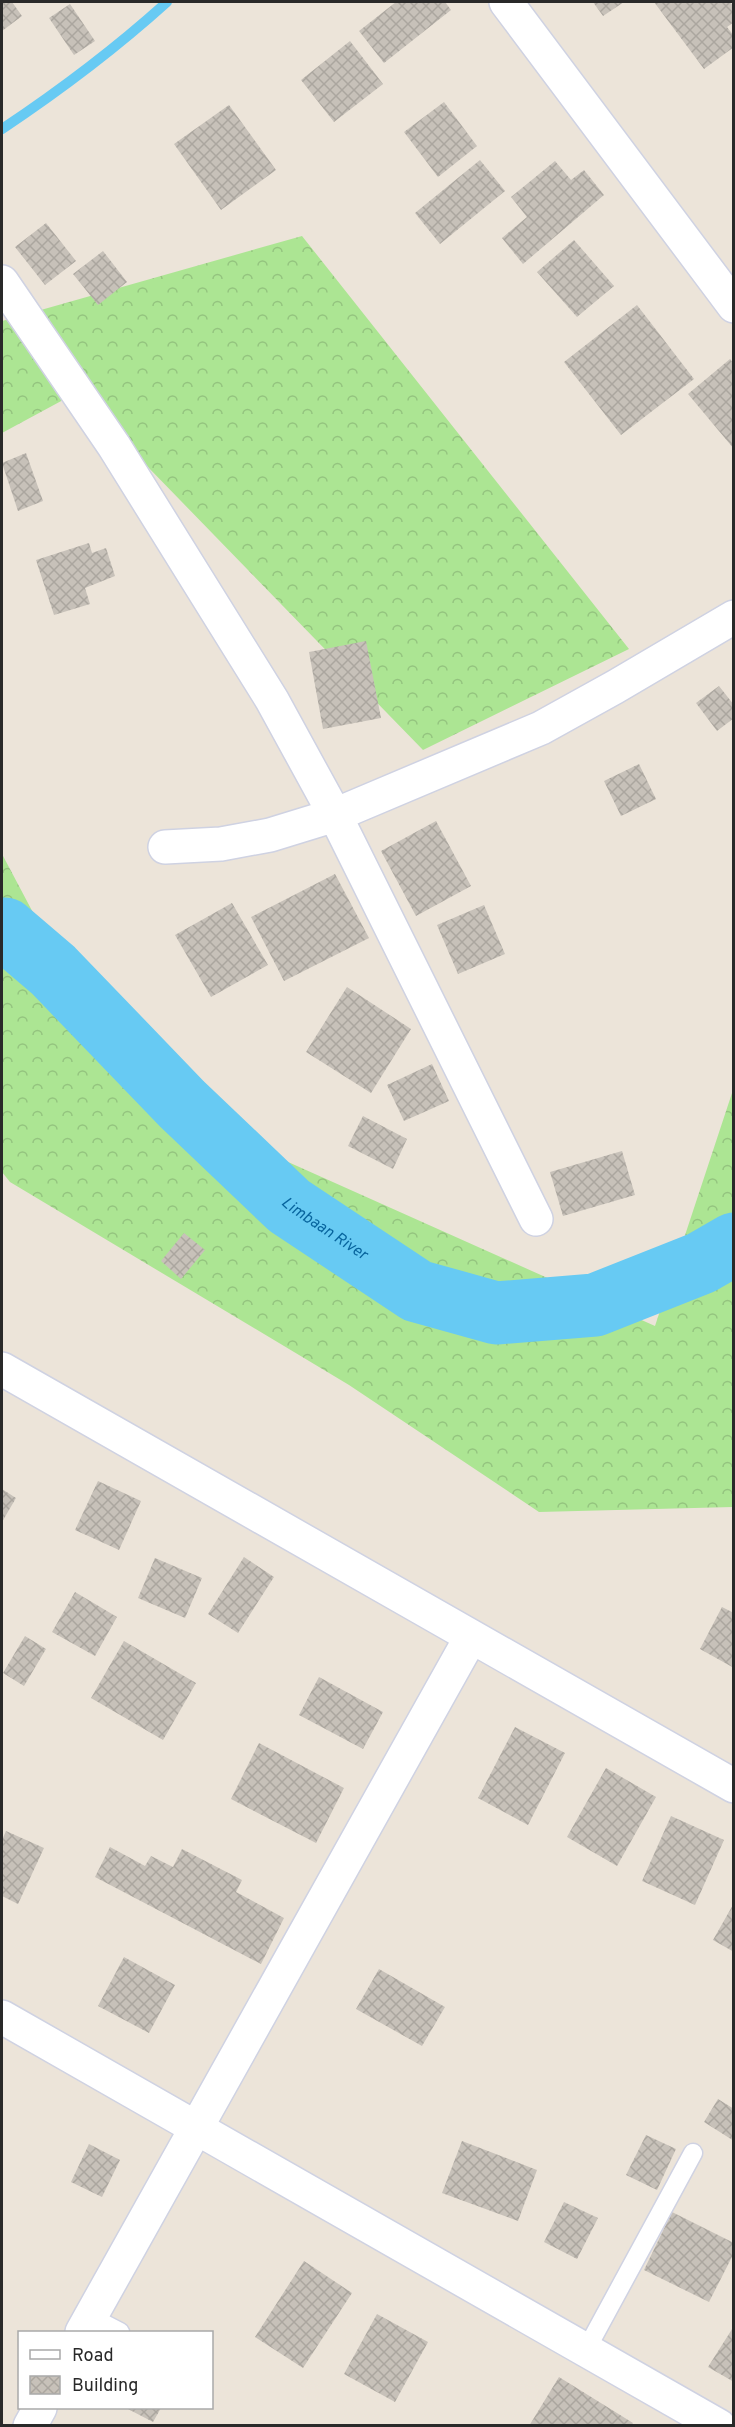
<svg xmlns="http://www.w3.org/2000/svg" width="735" height="2427" font-family="Overpass,sans-serif">
	<style>
		.forest { fill: url(#forest-crowns) }
		.lines { fill: none; stroke-linecap: round; stroke-linejoin: round }
		.stream { stroke: #67caf3; stroke-width: 10 }
		.river { stroke: #67caf3; stroke-width: 63 }
		.building { fill: url(#building-cross-hatch) }
		.service-casing { stroke: #cfd2e2; stroke-width: 21 }
		.minor-casing { stroke: #cfd2e2; stroke-width: 36 }
		.service { stroke: #fff; stroke-width: 18 }
		.minor { stroke: #fff; stroke-width: 33 }
		.labels { text-anchor: middle; dominant-baseline: central; stroke-width: 4.5; stroke-linejoin: round; paint-order: stroke }
		.water-label { font-size: 16px; font-style: italic; fill: #08659e; stroke: #fff }
	</style>
	<defs>
		<pattern id="forest-crowns" width="20" height="18" patternUnits="userSpaceOnUse" patternTransform="scale(1.5)"><rect width="20" height="18" fill="#ace593"/><path d="M2 6a3 3 0 1 1 6 0M12 15a3 3 0 1 1 6 0" fill="none" stroke="#94c47f"/></pattern>
		<pattern id="building-cross-hatch" width="8" height="8" patternUnits="userSpaceOnUse" patternTransform="scale(1.5)"><rect width="8" height="8" fill="#c7c1b9"/><path d="M0 0l8 8M0 8l8-8" fill="none" stroke="#aba69f"/></pattern>
	</defs>
	<rect width="100%" height="100%" fill="#ece4d9"/>
	<path class="forest" d="M 302,236 L 629,649 L 423,750 L 76,393 L 2,433 L 2,321 Z
		M 2,854 L 127,1090 L 655,1326 L 733,1090 L 733,1507 L 539,1512 L 349,1385 L 10,1182 L 2,1172 Z"/>
	<g class="lines">
		<path class="stream" d="M 2,129 C 59,91 116,48 167,2"/>
		<path class="river" id="s1" d="M 2,929 L 5,929 L 53,970 L 182,1104 L 289,1206 L 417,1291 L 496,1313 L 595,1305 L 701,1263 L 734,1244"/>
	</g>
	<path class="building" d="M 2,2 L 12,2 L 22,16 L 2,31 Z
		M 396,2 L 445,2 L 451,10 L 384,63 L 359,31 Z
		M 593,2 L 624,2 L 603,16 Z
		M 654,2 L 730,2 L 734,7 L 734,22 L 727,27 L 734,36 L 734,47 L 704,69 Z
		M 70,4 L 95,41 L 74,55 L 49,18 Z
		M 350,41 L 383,84 L 334,122 L 301,80 Z
		M 444,102 L 477,146 L 438,177 L 404,132 Z
		M 229,105 L 276,170 L 221,210 L 174,144 Z
		M 480,160 L 505,191 L 440,244 L 415,213 Z
		M 555,161 L 571,180 L 584,170 L 604,195 L 523,264 L 502,238 L 527,217 L 511,197 Z
		M 46,223 L 76,261 L 45,285 L 15,247 Z
		M 574,240 L 614,286 L 577,317 L 537,272 Z
		M 103,251 L 127,282 L 98,305 L 73,274 Z
		M 637,305 L 694,379 L 621,435 L 564,362 Z
		M 730,359 L 734,364 L 734,449 L 688,394 Z
		M 26,453 L 43,501 L 18,511 L 2,463 Z
		M 89,543 L 92,553 L 106,548 L 115,576 L 85,588 L 90,604 L 54,615 L 36,560 Z
		M 366,641 L 381,718 L 323,729 L 309,652 Z
		M 719,686 L 734,705 L 734,718 L 717,731 L 696,703 Z
		M 639,764 L 656,799 L 621,816 L 604,781 Z
		M 436,821 L 471,886 L 416,916 L 381,851 Z
		M 335,874 L 369,938 L 284,981 L 251,917 Z
		M 232,903 L 268,965 L 211,997 L 175,935 Z
		M 484,905 L 505,954 L 458,974 L 437,925 Z
		M 347,987 L 411,1029 L 371,1093 L 306,1052 Z
		M 432,1064 L 449,1101 L 404,1121 L 387,1085 Z
		M 363,1116 L 407,1139 L 393,1169 L 348,1146 Z
		M 622,1151 L 635,1195 L 563,1216 L 550,1172 Z
		M 184,1233 L 205,1250 L 181,1279 L 161,1261 Z
		M 98,1481 L 141,1501 L 119,1550 L 75,1530 Z
		M 2,1489 L 16,1498 L 2,1522 Z
		M 244,1557 L 274,1577 L 238,1633 L 208,1614 Z
		M 155,1558 L 202,1578 L 185,1618 L 138,1598 Z
		M 75,1592 L 117,1617 L 95,1656 L 52,1632 Z
		M 722,1607 L 734,1613 L 734,1668 L 700,1649 Z
		M 25,1636 L 46,1649 L 24,1686 L 3,1673 Z
		M 124,1641 L 196,1683 L 163,1740 L 91,1698 Z
		M 319,1677 L 383,1712 L 363,1749 L 299,1715 Z
		M 515,1727 L 565,1753 L 528,1825 L 478,1798 Z
		M 259,1743 L 344,1788 L 316,1843 L 231,1799 Z
		M 606,1768 L 656,1797 L 617,1866 L 567,1837 Z
		M 671,1816 L 724,1840 L 695,1905 L 642,1881 Z
		M 6,1831 L 44,1848 L 18,1904 L 2,1896 L 2,1840 Z
		M 110,1847 L 145,1866 L 151,1856 L 173,1867 L 182,1849 L 242,1880 L 236,1892 L 284,1918 L 261,1964 L 95,1877 Z
		M 734,1903 L 734,1952 L 713,1940 Z
		M 124,1957 L 175,1985 L 149,2033 L 98,2006 Z
		M 379,1969 L 445,2007 L 422,2046 L 356,2009 Z
		M 718,2099 L 734,2109 L 734,2141 L 704,2122 Z
		M 646,2135 L 676,2149 L 657,2190 L 626,2175 Z
		M 462,2141 L 537,2170 L 518,2221 L 442,2193 Z
		M 89,2144 L 120,2160 L 102,2197 L 71,2182 Z
		M 564,2202 L 598,2218 L 577,2259 L 544,2242 Z
		M 672,2212 L 734,2243 L 734,2253 L 709,2302 L 644,2270 Z
		M 304,2261 L 352,2293 L 303,2368 L 255,2337 Z
		M 377,2314 L 428,2342 L 395,2402 L 344,2374 Z
		M 734,2326 L 734,2382 L 708,2367 Z
		M 559,2377 L 633,2423 L 631,2426 L 529,2426 Z
		M 126,2408 L 161,2408 L 153,2422 Z"/>
	<g class="lines">
		<g class="service-casing">
			<path id="service" d="M 91,2317 L 120,2332
				M 586,2350 L 693,2153"/>
		</g>
		<g class="minor-casing">
			<path id="minor" d="M 506,2 L 734,306
				M 2,282 L 114,446 L 272,700 L 335,815 L 536,1219
				M 165,847 L 221,844 L 270,835 L 335,815 L 541,728 L 615,687 L 734,617
				M 2,1369 L 734,1786
				M 2,2017 L 719,2426
				M 82,2332 L 471,1637
				M 30,2426 L 40,2408"/>
		</g>
		<use href="#service" class="service"/>
		<use href="#minor" class="minor"/>
	</g>
	<g class="labels">
		<g class="water-label">
			<text stroke="none"><textPath href="#s1" startOffset="442">Limbaan River</textPath></text>
		</g>
	</g>
	<rect width="735" height="2427" fill="none" stroke="#292929" stroke-width="6"/>
	<rect x="18" y="2331" width="195" height="78" fill="#ffffff" stroke="#a9a9a9" stroke-width="1.5"/>
	<rect x="30" y="2350" width="30" height="9" fill="#ffffff" stroke="#a9a9a9" stroke-width="1.5"/>
	<text x="72" y="2361" font-size="18" fill="#292929">Road</text>
	<rect x="30" y="2376" width="30" height="18" fill="url(#building-cross-hatch)" stroke="#a9a9a9" stroke-width="1.5"/>
	<text x="72" y="2391" font-size="18" fill="#292929">Building</text>
</svg>
